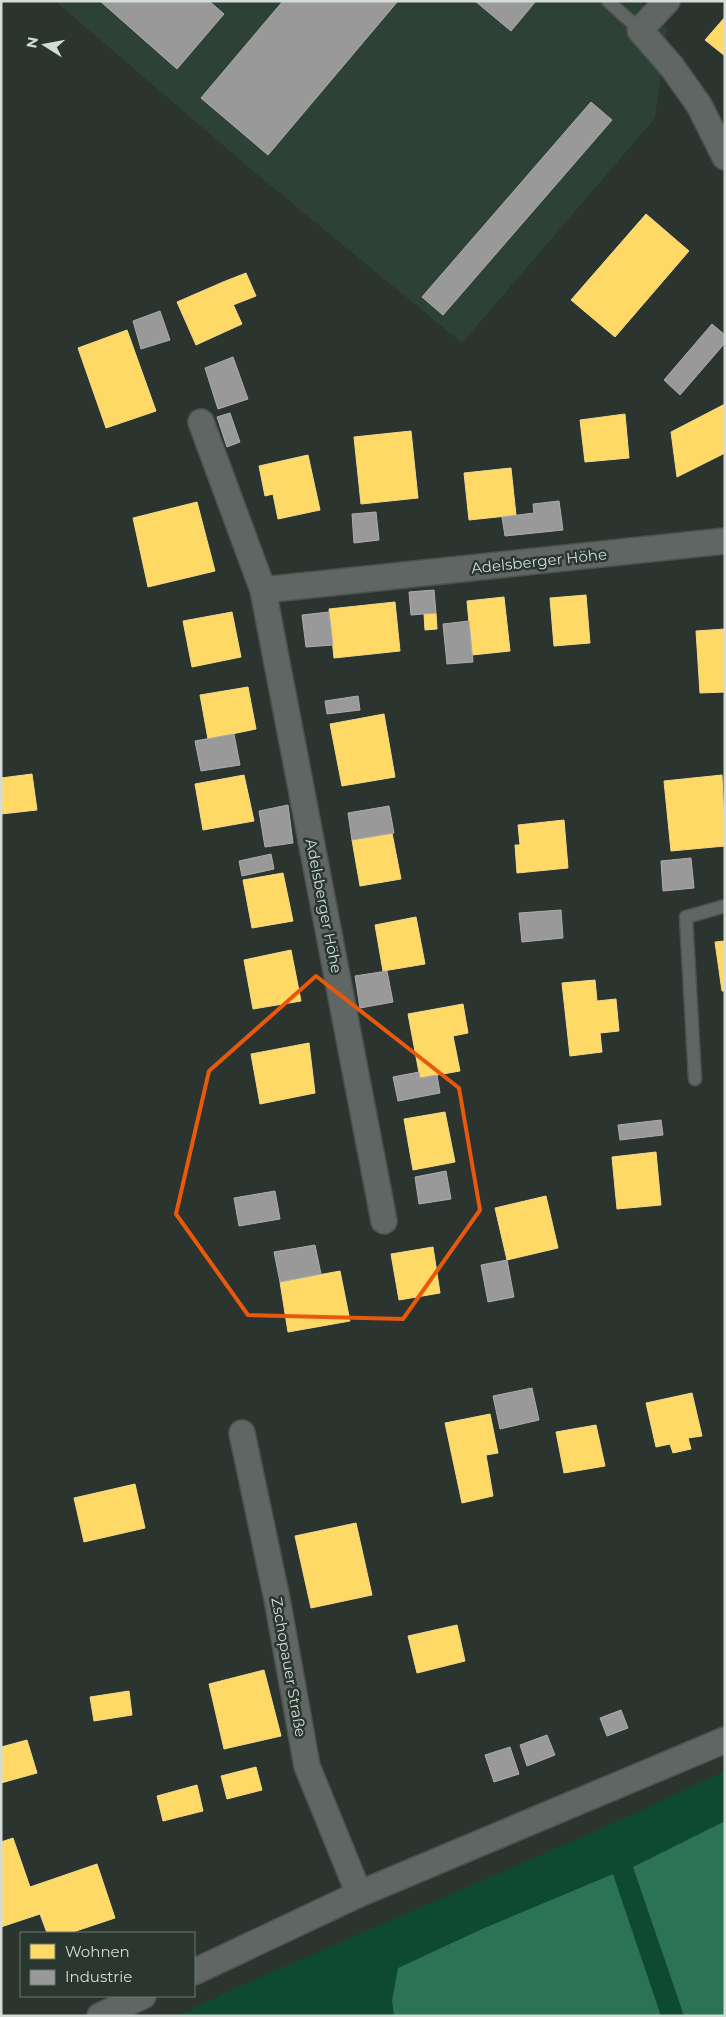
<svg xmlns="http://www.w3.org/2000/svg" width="726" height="2017" font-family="Montserrat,sans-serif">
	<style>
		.built { fill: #2d4137 }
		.green { fill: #0e4933 }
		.water { fill: #2a7354 }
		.homes { fill: #ffd966; stroke: #f2da88 }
		.industry { fill: #999; stroke: #aaadac }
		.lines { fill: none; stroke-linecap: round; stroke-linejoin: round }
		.lane-casing { stroke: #4a524e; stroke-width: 15 }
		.street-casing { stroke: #4a524e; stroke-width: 28 }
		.lane { stroke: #606663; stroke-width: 12 }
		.street { stroke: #606663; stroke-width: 25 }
		.marked { fill: none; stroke: #e8590c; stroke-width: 4; stroke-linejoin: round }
		.labels { text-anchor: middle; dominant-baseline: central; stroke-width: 5; stroke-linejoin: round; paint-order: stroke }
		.street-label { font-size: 15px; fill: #d3dcd7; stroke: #293730 }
	</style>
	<rect width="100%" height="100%" fill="#2c3430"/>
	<path class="built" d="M 55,1 L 639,1 L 667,28 L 655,118 L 462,343 L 253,171 Z"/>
	<path class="green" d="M 725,1771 L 725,1821 L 633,1867 L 684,2016 L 661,2016 L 613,1874 L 482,1929 L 398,1968 L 392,2001 L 394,2016 L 177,2016 L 229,1991 L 616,1822 Z"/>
	<path class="water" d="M 725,1821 L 725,2016 L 684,2016 L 633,1867 Z
		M 613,1874 L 661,2016 L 394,2016 L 392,2001 L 398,1968 L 482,1929 Z"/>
	<path class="homes" d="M 725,17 L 725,56 L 705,40 Z
		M 646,214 L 689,251 L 615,337 L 571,300 Z
		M 246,273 L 256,296 L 233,305 L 223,282 Z
		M 223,282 L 242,324 L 196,345 L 177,302 Z
		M 127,330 L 156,411 L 106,428 L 78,348 Z
		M 725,404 L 725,453 L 677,477 L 671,432 Z
		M 625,414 L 629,458 L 585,462 L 580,420 Z
		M 411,431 L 418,498 L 361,504 L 354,437 Z
		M 308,455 L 320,510 L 278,519 L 273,494 L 265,496 L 259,466 Z
		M 511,468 L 516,515 L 469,520 L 464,473 Z
		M 197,502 L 215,571 L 148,587 L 133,518 Z
		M 586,595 L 590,643 L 554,646 L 550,598 Z
		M 504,597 L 510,651 L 472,655 L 467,601 Z
		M 395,602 L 400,651 L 334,658 L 329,609 Z
		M 232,612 L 241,657 L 192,667 L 183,621 Z
		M 436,613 L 437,629 L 425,630 L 424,614 Z
		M 725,629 L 725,692 L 700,693 L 696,631 Z
		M 248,687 L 256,729 L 208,739 L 200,695 Z
		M 384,714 L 395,777 L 342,786 L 330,724 Z
		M 32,774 L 37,810 L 1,814 L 1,778 Z
		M 244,775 L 254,821 L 203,830 L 195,784 Z
		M 722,775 L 725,846 L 671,851 L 664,781 Z
		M 564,820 L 568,868 L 517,873 L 515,845 L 520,845 L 518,825 Z
		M 392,833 L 401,879 L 360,886 L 352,840 Z
		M 283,873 L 293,921 L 252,928 L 243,880 Z
		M 416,917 L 425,964 L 383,971 L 375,925 Z
		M 725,941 L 725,991 L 722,991 L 715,942 Z
		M 291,950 L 301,1001 L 253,1009 L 244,960 Z
		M 595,980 L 597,1001 L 616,999 L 619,1031 L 600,1033 L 602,1052 L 570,1056 L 562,983 Z
		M 463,1004 L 468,1033 L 453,1036 L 460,1071 L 420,1078 L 408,1014 Z
		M 309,1043 L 315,1093 L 260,1104 L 251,1054 Z
		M 445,1112 L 455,1162 L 413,1170 L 404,1119 Z
		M 656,1152 L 661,1205 L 617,1209 L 612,1157 Z
		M 546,1196 L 558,1248 L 507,1260 L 495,1208 Z
		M 433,1247 L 440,1293 L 399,1300 L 391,1254 Z
		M 340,1271 L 350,1321 L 288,1332 L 280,1282 Z
		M 692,1393 L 702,1436 L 688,1438 L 691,1449 L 673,1453 L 670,1444 L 656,1447 L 646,1403 Z
		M 490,1414 L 498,1453 L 486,1455 L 493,1496 L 462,1503 L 445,1423 Z
		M 596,1425 L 605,1466 L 564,1473 L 556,1432 Z
		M 135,1484 L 145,1528 L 84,1542 L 74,1498 Z
		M 356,1523 L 372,1595 L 311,1608 L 295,1536 Z
		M 457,1625 L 465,1661 L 417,1673 L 408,1636 Z
		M 264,1670 L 281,1736 L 224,1749 L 209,1684 Z
		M 129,1691 L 132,1715 L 94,1721 L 90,1697 Z
		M 27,1740 L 37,1773 L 1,1783 L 1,1747 Z
		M 256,1767 L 262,1790 L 227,1799 L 221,1776 Z
		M 197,1785 L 203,1811 L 163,1821 L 157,1796 Z
		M 13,1838 L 30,1887 L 97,1864 L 115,1918 L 70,1933 L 47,1933 L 40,1914 L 1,1927 L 1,1842 Z"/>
	<path class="industry" d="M 100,1 L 209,1 L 224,14 L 177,69 Z
		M 283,1 L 398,1 L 268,155 L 201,98 Z
		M 475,1 L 536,1 L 511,31 Z
		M 591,102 L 612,120 L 443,315 L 422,297 Z
		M 160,311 L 170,340 L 141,349 L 133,321 Z
		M 712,324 L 725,335 L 725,343 L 680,395 L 664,380 Z
		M 233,357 L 248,399 L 218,409 L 205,368 Z
		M 230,413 L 240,442 L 227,447 L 217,417 Z
		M 559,501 L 563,530 L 505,536 L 502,517 L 534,513 L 533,504 Z
		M 376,512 L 379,540 L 354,543 L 352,514 Z
		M 434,590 L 436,613 L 411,615 L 409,592 Z
		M 329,612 L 333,645 L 306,647 L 302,615 Z
		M 469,621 L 473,662 L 447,664 L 443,624 Z
		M 358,696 L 360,710 L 327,714 L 325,701 Z
		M 234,734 L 240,765 L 201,771 L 195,741 Z
		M 288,805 L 293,843 L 265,847 L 259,811 Z
		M 389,806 L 394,833 L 352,840 L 348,813 Z
		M 271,854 L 274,869 L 242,876 L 239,861 Z
		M 691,858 L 694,888 L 663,891 L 661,861 Z
		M 561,910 L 563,938 L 522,942 L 519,913 Z
		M 387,971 L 393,1002 L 360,1008 L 355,976 Z
		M 419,1072 L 420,1078 L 437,1075 L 440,1093 L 398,1101 L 393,1077 Z
		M 661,1120 L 663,1135 L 620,1140 L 618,1125 Z
		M 446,1171 L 451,1199 L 419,1204 L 415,1177 Z
		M 275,1191 L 280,1219 L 239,1226 L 234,1198 Z
		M 315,1245 L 321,1274 L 280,1282 L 274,1252 Z
		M 507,1260 L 514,1297 L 488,1302 L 481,1265 Z
		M 532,1388 L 539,1420 L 500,1429 L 493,1396 Z
		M 621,1710 L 628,1728 L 607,1736 L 600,1718 Z
		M 547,1735 L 555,1755 L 527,1766 L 520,1745 Z
		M 510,1747 L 519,1774 L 494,1782 L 485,1755 Z"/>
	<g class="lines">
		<g class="lane-casing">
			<path id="lane" d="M 608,1 L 640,30
				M 695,1079 L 686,917 L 725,906"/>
		</g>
		<g class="street-casing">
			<path id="street" d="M 667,1 L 640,30 L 672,67 L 699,105 L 725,157
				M 201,422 L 263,590 L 384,1221
				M 263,590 L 725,541
				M 242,1433 L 277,1599 L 307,1766 L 359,1894
				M 194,1972 L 359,1894 L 725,1740
				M 100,2016 L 143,1996"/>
		</g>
		<use href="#lane" class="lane"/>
		<use href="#street" class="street"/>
	</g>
	<path class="marked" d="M 316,976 L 459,1088 L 480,1210 L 403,1319 L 248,1315 L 176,1214 L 209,1071 Z"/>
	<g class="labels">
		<g class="street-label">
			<text transform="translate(539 561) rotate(-6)">Adelsberger Höhe</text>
			<text transform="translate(324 906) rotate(79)">Adelsberger Höhe</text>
			<text transform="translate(289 1667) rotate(80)">Zschopauer Straße</text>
		</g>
	</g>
	<rect width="726" height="2017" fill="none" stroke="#d3dcd7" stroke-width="5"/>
	<rect x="20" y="1932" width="175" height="65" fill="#293730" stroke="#6d7973"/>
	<rect x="30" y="1944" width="25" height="15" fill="#ffd966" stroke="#6d7973"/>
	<text x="65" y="1957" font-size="15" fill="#d3dcd7">Wohnen</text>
	<rect x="30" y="1970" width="25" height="15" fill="#999999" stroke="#6d7973"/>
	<text x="65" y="1982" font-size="15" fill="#d3dcd7">Industrie</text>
	<g transform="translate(45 45) rotate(281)" stroke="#293730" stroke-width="4" paint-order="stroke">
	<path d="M0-4L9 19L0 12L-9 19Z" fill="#d3dcd7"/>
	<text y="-8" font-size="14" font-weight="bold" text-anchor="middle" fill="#d3dcd7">N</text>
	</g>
</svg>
